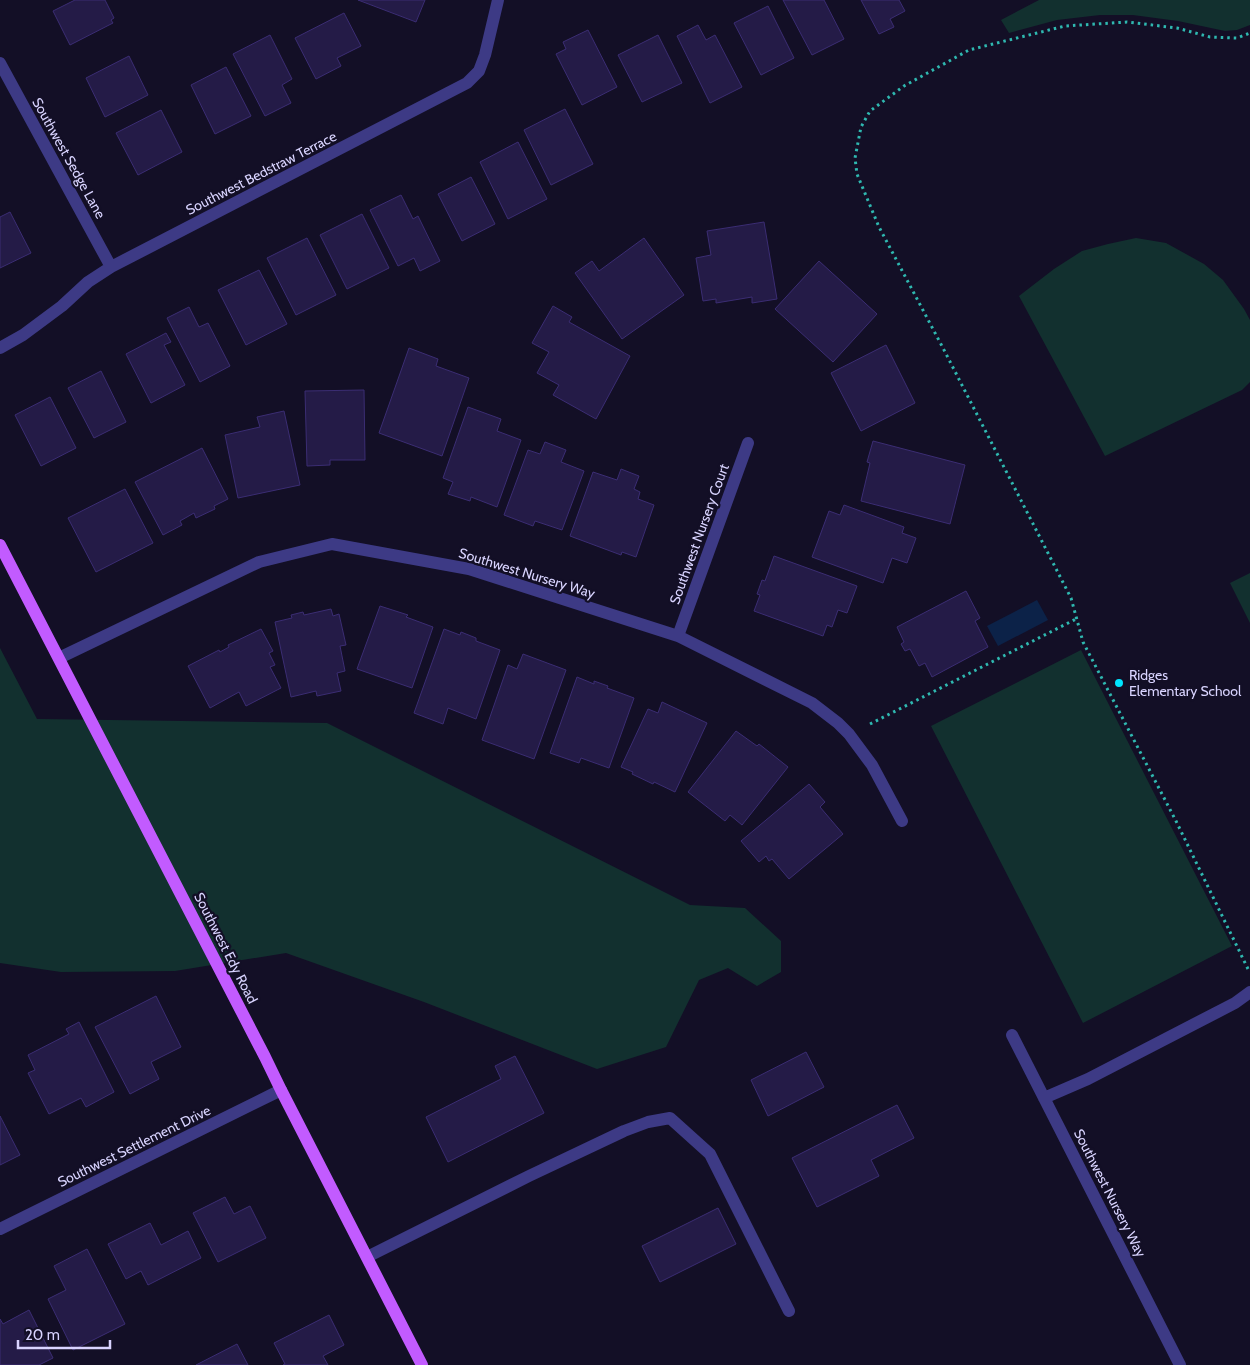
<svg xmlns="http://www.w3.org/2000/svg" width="1250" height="1365" font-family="Cabin,sans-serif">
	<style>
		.green { fill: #12302f }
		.water { fill: #0c2248 }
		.building { fill: #241b47; stroke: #3b2d73 }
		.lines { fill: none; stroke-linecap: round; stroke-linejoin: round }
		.path { stroke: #2fb8b0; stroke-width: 3; stroke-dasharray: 2.5 4; stroke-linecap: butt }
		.minor { stroke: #3d3a85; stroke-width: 12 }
		.major { stroke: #c25bff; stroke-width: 12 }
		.poi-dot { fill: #00e5ff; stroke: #130f26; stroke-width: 2 }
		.labels { text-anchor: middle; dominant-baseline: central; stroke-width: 4.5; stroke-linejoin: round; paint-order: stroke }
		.street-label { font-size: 14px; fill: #d9d4ff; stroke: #130f26 }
		.poi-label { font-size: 14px; fill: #d9d4ff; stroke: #130f26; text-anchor: start }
	</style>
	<rect width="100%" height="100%" fill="#130f26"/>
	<path class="green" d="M 1039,0 L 1250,0 L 1250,25 L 1237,30 L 1225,31 L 1178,21 L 1133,15 L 1100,15 L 1057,20 L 1009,33 L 1001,20 Z
		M 1136,238 L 1166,243 L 1204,264 L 1223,280 L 1244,309 L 1250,320 L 1250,382 L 1242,390 L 1105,456 L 1019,296 L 1054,269 L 1082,251 L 1108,244 Z
		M 1250,573 L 1250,623 L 1230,583 Z
		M 0,648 L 37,719 L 327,723 L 690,905 L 745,908 L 781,941 L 781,972 L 757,986 L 728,968 L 699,980 L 666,1047 L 597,1069 L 424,1002 L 286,953 L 175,971 L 61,972 L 0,963 Z
		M 1081,650 L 1232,946 L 1083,1023 L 931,726 Z"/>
	<path class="water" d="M 1037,600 L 1048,620 L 998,646 L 987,626 Z"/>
	<path class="building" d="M 75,0 L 105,0 L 114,18 L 111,20 L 113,23 L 70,45 L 53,11 Z
		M 358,0 L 425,0 L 416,22 Z
		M 783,0 L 824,0 L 844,39 L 812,55 Z
		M 861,0 L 899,0 L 905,11 L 890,19 L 894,27 L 879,34 Z
		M 768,6 L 794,58 L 761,75 L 734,23 Z
		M 344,13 L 361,46 L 337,58 L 341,66 L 316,79 L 295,38 Z
		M 698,25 L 706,40 L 715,35 L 742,87 L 710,103 L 677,36 Z
		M 588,30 L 617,87 L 582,105 L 556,54 L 566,49 L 563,42 Z
		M 270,35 L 292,79 L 282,85 L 291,103 L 265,116 L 233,54 Z
		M 658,35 L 682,83 L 642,102 L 618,55 Z
		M 129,56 L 148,95 L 105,117 L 86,78 Z
		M 226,67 L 251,116 L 215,134 L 191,85 Z
		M 565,109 L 593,164 L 551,185 L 524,130 Z
		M 161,110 L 182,152 L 138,175 L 116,133 Z
		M 518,142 L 547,199 L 508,219 L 480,162 Z
		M 471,177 L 495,224 L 462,241 L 438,194 Z
		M 401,195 L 413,219 L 418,216 L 440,261 L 420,271 L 414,258 L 398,266 L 370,210 Z
		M 10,212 L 31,253 L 0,268 L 0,217 Z
		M 362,214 L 389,268 L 347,289 L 320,235 Z
		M 764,222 L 777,299 L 752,303 L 752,297 L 716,303 L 716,299 L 703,301 L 696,258 L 711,255 L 707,231 Z
		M 307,238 L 336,295 L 296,315 L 267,258 Z
		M 644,238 L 684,295 L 622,339 L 575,273 L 592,261 L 599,271 Z
		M 819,261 L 877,314 L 833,362 L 775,309 Z
		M 259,270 L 287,324 L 246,345 L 218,290 Z
		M 553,306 L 572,317 L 569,322 L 630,356 L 596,419 L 553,395 L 559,385 L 537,373 L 549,352 L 532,343 Z
		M 189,307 L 199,327 L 208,323 L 230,366 L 200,382 L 167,318 Z
		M 166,333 L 171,342 L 164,345 L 185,385 L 151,403 L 126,354 Z
		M 886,345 L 915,403 L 861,431 L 831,373 Z
		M 409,348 L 438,359 L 436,366 L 469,378 L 442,456 L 379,433 Z
		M 101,371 L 126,422 L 94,438 L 68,388 Z
		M 364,390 L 365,460 L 330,460 L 330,465 L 307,466 L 305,391 Z
		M 50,397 L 76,448 L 41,466 L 15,415 Z
		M 468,407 L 501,419 L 497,431 L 521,440 L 497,507 L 471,497 L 470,501 L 448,494 L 453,482 L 443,478 Z
		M 284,411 L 300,485 L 238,498 L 225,435 L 260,427 L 257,417 Z
		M 873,441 L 965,465 L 950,524 L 861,501 L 870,463 L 867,462 Z
		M 545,442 L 566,450 L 561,462 L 584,471 L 562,530 L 535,521 L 533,526 L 504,515 L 528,450 L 540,454 Z
		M 202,448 L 228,499 L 214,506 L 215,509 L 196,518 L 194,513 L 180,521 L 182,525 L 163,535 L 135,482 Z
		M 621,469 L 639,476 L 634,489 L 640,492 L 638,499 L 654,505 L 636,557 L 622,552 L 621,555 L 570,536 L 593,472 L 617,480 Z
		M 125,489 L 153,543 L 96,572 L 68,518 Z
		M 844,505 L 904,527 L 902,533 L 916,538 L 907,563 L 892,558 L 883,583 L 812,557 L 829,511 L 840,515 Z
		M 774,556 L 857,586 L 847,613 L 838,610 L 832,627 L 827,625 L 823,636 L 754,611 L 760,595 L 757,594 L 762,580 L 765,581 Z
		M 966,591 L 980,618 L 975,621 L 988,647 L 932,677 L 925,663 L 919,666 L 910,649 L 905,651 L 901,644 L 904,642 L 897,627 Z
		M 380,606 L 408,615 L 406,617 L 433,627 L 412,688 L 357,669 Z
		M 331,609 L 333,616 L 339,614 L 346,645 L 340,646 L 345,671 L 337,673 L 341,691 L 317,696 L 316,691 L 291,697 L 275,622 L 292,618 L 291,615 L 303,612 L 304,615 Z
		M 261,629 L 273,651 L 269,653 L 275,665 L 270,667 L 281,688 L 246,706 L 239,692 L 210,708 L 188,666 L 219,650 L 220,652 L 229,647 L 228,645 Z
		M 444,629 L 460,635 L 461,632 L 476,638 L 476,641 L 500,650 L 476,719 L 448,708 L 443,724 L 414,713 Z
		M 523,654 L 566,670 L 534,759 L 482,740 L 508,665 L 517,669 Z
		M 577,677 L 594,684 L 594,681 L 608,686 L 607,688 L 634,698 L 609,768 L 581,758 L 579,763 L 550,753 Z
		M 662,702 L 707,723 L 675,792 L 654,782 L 653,784 L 632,774 L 633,772 L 621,767 L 648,709 L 658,713 Z
		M 736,731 L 757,746 L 759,744 L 788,767 L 742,825 L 730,815 L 725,821 L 688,792 Z
		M 809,784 L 825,802 L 820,807 L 843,834 L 789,879 L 772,859 L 769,861 L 766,856 L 759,862 L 741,841 Z
		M 156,996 L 181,1047 L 151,1062 L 159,1079 L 130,1094 L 95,1027 Z
		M 79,1022 L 114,1092 L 86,1107 L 81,1098 L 49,1114 L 28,1073 L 35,1070 L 28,1055 L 69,1034 L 66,1029 Z
		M 806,1052 L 824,1087 L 768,1116 L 751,1080 Z
		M 515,1056 L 544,1113 L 448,1162 L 426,1117 L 501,1079 L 495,1066 Z
		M 897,1105 L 914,1138 L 871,1160 L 879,1176 L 817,1207 L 792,1158 Z
		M 0,1116 L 20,1155 L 0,1165 Z
		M 225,1197 L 234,1214 L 250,1206 L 266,1238 L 218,1262 L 193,1213 Z
		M 718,1208 L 736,1244 L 660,1282 L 642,1246 Z
		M 150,1223 L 161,1245 L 188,1231 L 201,1258 L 148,1285 L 141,1271 L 126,1279 L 108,1244 Z
		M 87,1249 L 125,1324 L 73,1350 L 48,1299 L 66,1290 L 54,1266 Z
		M 29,1310 L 53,1358 L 39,1365 L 0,1365 L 0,1319 L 3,1324 Z
		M 329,1315 L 344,1345 L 323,1356 L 328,1365 L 283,1365 L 285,1364 L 274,1343 Z
		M 237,1344 L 248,1365 L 196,1365 Z"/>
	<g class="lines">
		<path class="path" d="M 870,724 L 1076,619
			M 1248,969 L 1176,821 L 1083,642 L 1071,598 L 943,348 L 879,227 L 857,174 L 855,158 L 861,127 L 870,111 L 904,86 L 969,50 L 1065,26 L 1127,22 L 1177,28 L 1210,37 L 1237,38 L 1250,33"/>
		<path class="minor" d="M 0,63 L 111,267
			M 0,348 L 23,335 L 62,306 L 88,282 L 111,267 L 467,83 L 479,71 L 485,55 L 498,0
			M 678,636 L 748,443
			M 59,658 L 259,562 L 332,544 L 469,569 L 678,636 L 812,703 L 838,723 L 849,734 L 872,765 L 902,821
			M 1012,1035 L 1180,1365
			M 1044,1098 L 1088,1079 L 1235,1003 L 1250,992
			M 0,1229 L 281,1090
			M 367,1257 L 529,1176 L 624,1131 L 648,1122 L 670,1118 L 710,1154 L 789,1311"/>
		<path class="major" d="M 0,545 L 265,1057 L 281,1090 L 422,1365"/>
	</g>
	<circle class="poi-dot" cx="1119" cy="683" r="5"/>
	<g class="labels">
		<g class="street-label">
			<text transform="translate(69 158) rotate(61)">Southwest Sedge Lane</text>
			<text transform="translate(261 173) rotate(-27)">Southwest Bedstraw Terrace</text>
			<text transform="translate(699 534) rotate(-70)">Southwest Nursery Court</text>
			<text transform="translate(527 573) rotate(17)">Southwest Nursery Way</text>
			<text transform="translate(226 948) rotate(63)">Southwest Edy Road</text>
			<text transform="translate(134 1146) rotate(-26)">Southwest Settlement Drive</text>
			<text transform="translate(1110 1193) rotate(63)">Southwest Nursery Way</text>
		</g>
		<g class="poi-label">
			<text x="1129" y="675">Ridges<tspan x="1129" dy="16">Elementary School</tspan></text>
		</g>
	</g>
	<path d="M18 1340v8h92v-8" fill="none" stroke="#d9d4ff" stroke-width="2.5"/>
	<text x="25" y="1340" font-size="15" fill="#d9d4ff" stroke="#130f26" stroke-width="4" paint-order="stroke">20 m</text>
</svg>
